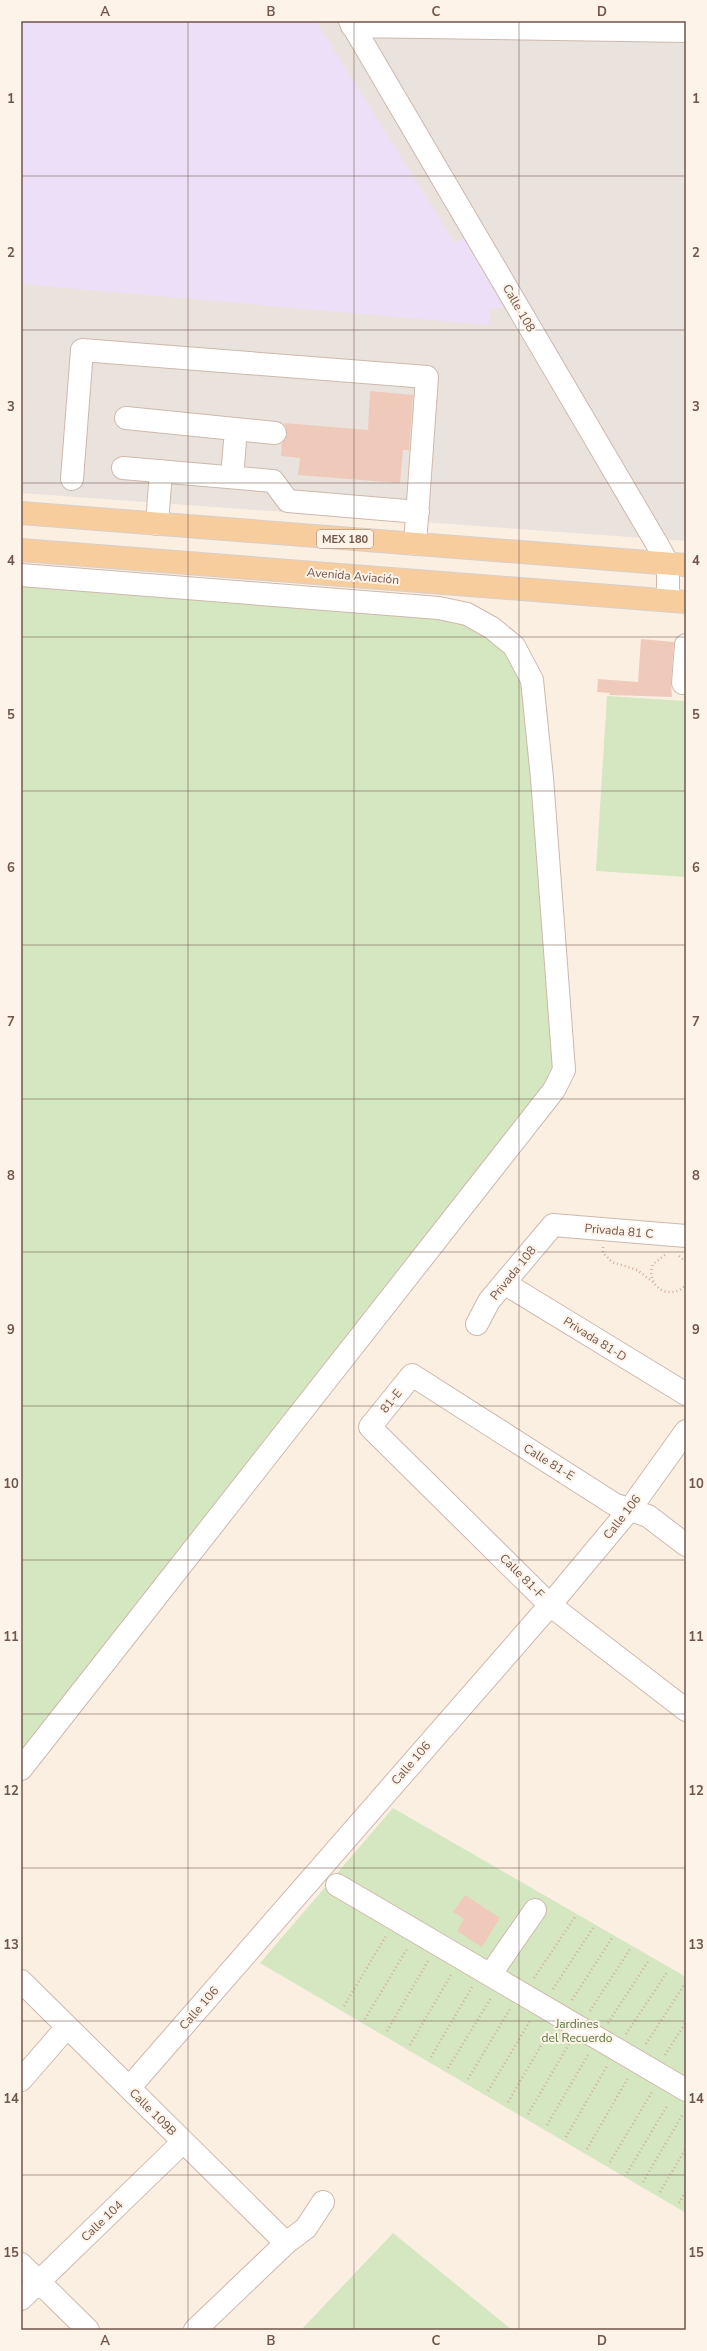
<svg xmlns="http://www.w3.org/2000/svg" width="707" height="2351" font-family="'Nunito Sans',sans-serif">
	<style>
		.industrial { fill: #eae2dd }
		.education { fill: #ecdff7 }
		.green { fill: #d5e7c1 }
		.building { fill: #efcabb }
		.lines { fill: none; stroke-linecap: round; stroke-linejoin: round }
		.minor-casing { stroke: #ceb8ac; stroke-width: 24 }
		.major-casing { stroke: #d7cfcc; stroke-width: 24 }
		.path { stroke: #d3ae9e; stroke-width: 2.5; stroke-dasharray: 1 3; stroke-linecap: butt }
		.minor { stroke: #fff; stroke-width: 22 }
		.major { stroke: #f7cd9d; stroke-width: 22 }
		.grid { fill: none; stroke: #71544a; stroke-width: 1; stroke-opacity: 0.55 }
		.labels { text-anchor: middle; dominant-baseline: central; stroke-width: 4; stroke-linejoin: round; paint-order: stroke }
		.shield { fill: #fef3e8; stroke: #9b8479; stroke-width: 1 }
		.shield-label { font-size: 11px; font-weight: bold; fill: #71544a }
		.street-label { font-size: 12px; fill: #71544a; stroke: #fef3e8 }
		.park-label { font-size: 12px; fill: #577742; stroke: #fef3e8 }
		.neatline { fill: none; stroke: #71544a; stroke-width: 1.5 }
		.grid-label { font-size: 13px; text-anchor: middle; font-weight: bold; fill: #71544a }
	</style>
	<rect width="100%" height="100%" fill="#fbefe2"/>
	<path class="industrial" d="M 21,21 L 686,21 L 686,541 L 21,493 Z"/>
	<path class="education" d="M 21,21 L 316,21 L 455,243 L 466,237 L 509,308 L 490,308 L 489,325 L 21,284 Z"/>
	<path class="green" d="M 21,580 L 413,611 L 471,623 L 520,661 L 562,1070 L 21,1763 Z
		M 607,696 L 686,701 L 686,877 L 596,871 Z
		M 393,1808 L 686,1977 L 686,2213 L 260,1963 Z
		M 393,2233 L 512,2330 L 301,2330 Z"/>
	<path class="building" d="M 370,391 L 413,395 L 409,450 L 403,450 L 400,483 L 298,475 L 300,458 L 281,456 L 282,443 L 287,434 L 284,423 L 368,430 Z
		M 641,639 L 674,642 L 671,682 L 672,697 L 609,695 L 610,693 L 597,692 L 598,679 L 638,682 Z
		M 465,1895 L 500,1918 L 482,1947 L 457,1931 L 464,1919 L 453,1912 Z"/>
	<g class="lines">
		<g class="minor-casing">
			<path id="minor" d="M 350,21 L 657,544 L 668,564 L 668,600
				M 352,26 L 686,31
				M 126,418 L 275,433
				M 123,468 L 273,481 L 288,501 L 418,512
				M 232,477 L 236,429
				M 72,479 L 82,350 L 427,377 L 415,544
				M 157,524 L 161,471
				M 21,575 L 439,608 L 467,614 L 492,628 L 514,646 L 532,680 L 542,778 L 564,1070 L 554,1090 L 21,1769
				M 686,645 L 683,683 L 686,683
				M 504,1283 L 686,1394
				M 477,1324 L 489,1301 L 553,1225 L 686,1236
				M 686,1545 L 648,1516 L 614,1504 L 412,1375 L 370,1427 L 550,1605 L 686,1710
				M 337,1885 L 686,2090
				M 490,1975 L 535,1910
				M 21,1981 L 286,2243
				M 21,2080 L 67,2027
				M 129,2088 L 550,1605 L 630,1509 L 686,1431
				M 21,2264 L 88,2330
				M 21,2299 L 183,2142
				M 195,2330 L 286,2243 L 306,2228 L 323,2202"/>
		</g>
		<g class="major-casing">
			<path id="major" d="M 21,513 L 686,565
				M 21,550 L 686,602"/>
		</g>
		<path class="path" d="M 603,1247 L 603,1253 L 612,1262 L 637,1270 L 653,1282
			M 665,1255 L 653,1264 C 645,1286 669,1302 686,1285
			M 679,1256 L 686,1262
			M 534,1978 L 575,1917
			M 553,1989 L 593,1928
			M 572,2000 L 612,1938
			M 344,2006 L 386,1936
			M 590,2011 L 630,1949
			M 365,2019 L 407,1949
			M 608,2023 L 649,1960
			M 387,2031 L 428,1961
			M 626,2034 L 668,1971
			M 646,2044 L 686,1982
			M 410,2045 L 451,1975
			M 665,2055 L 686,2022
			M 431,2057 L 472,1987
			M 448,2068 L 491,1998
			M 468,2079 L 510,2009
			M 488,2091 L 530,2021
			M 508,2102 L 549,2032
			M 528,2114 L 569,2044
			M 547,2125 L 588,2055
			M 566,2137 L 607,2066
			M 587,2149 L 628,2078
			M 610,2162 L 652,2092
			M 627,2173 L 667,2106
			M 643,2182 L 683,2114
			M 660,2192 L 686,2148
			M 679,2203 L 686,2191"/>
		<use href="#minor" class="minor"/>
		<use href="#major" class="major"/>
	</g>
	<path class="grid" d="M 188,21 L 188,2330M 354,21 L 354,2330M 519,21 L 519,2330M 21,176 L 686,176M 21,330 L 686,330M 21,483 L 686,483M 21,637 L 686,637M 21,791 L 686,791M 21,945 L 686,945M 21,1099 L 686,1099M 21,1252 L 686,1252M 21,1406 L 686,1406M 21,1560 L 686,1560M 21,1714 L 686,1714M 21,1868 L 686,1868M 21,2021 L 686,2021M 21,2175 L 686,2175"/>
	<g class="labels">
		<rect class="shield" x="317" y="530" width="56" height="18" rx="3"/>
		<g class="shield-label">
			<text x="345" y="539">MEX 180</text>
		</g>
		<g class="street-label">
			<text transform="translate(519 308) rotate(60)">Calle 108</text>
			<text transform="translate(353 576) rotate(5)">Avenida Aviación</text>
			<text transform="translate(619 1231) rotate(5)">Privada 81 C</text>
			<text transform="translate(513 1273) rotate(-51)">Privada 108</text>
			<text transform="translate(595 1339) rotate(32)">Privada 81-D</text>
			<text transform="translate(391 1401) rotate(-51)">81-E</text>
			<text transform="translate(549 1462) rotate(32)">Calle 81-E</text>
			<text transform="translate(622 1517) rotate(-52)">Calle 106</text>
			<text transform="translate(522 1576) rotate(45)">Calle 81-F</text>
			<text transform="translate(411 1763) rotate(-49)">Calle 106</text>
			<text transform="translate(199 2008) rotate(-49)">Calle 106</text>
			<text transform="translate(153 2112) rotate(45)">Calle 109B</text>
			<text transform="translate(102 2221) rotate(-44)">Calle 104</text>
		</g>
		<g class="park-label">
			<text x="577" y="2024">Jardines<tspan x="577" dy="14">del Recuerdo</tspan></text>
		</g>
	</g>
	<rect width="707" height="2351" fill="none" stroke="#fef3e8" stroke-width="44"/>
	<rect x="22" y="22" width="663" height="2307" class="neatline"/>
	<g class="grid-label">
		<text x="105" y="16">A</text>
		<text x="271" y="16">B</text>
		<text x="436" y="16">C</text>
		<text x="602" y="16">D</text>
		<text x="11" y="103">1</text>
		<text x="696" y="103">1</text>
		<text x="11" y="257">2</text>
		<text x="696" y="257">2</text>
		<text x="11" y="411">3</text>
		<text x="696" y="411">3</text>
		<text x="11" y="565">4</text>
		<text x="696" y="565">4</text>
		<text x="11" y="719">5</text>
		<text x="696" y="719">5</text>
		<text x="11" y="872">6</text>
		<text x="696" y="872">6</text>
		<text x="11" y="1026">7</text>
		<text x="696" y="1026">7</text>
		<text x="11" y="1180">8</text>
		<text x="696" y="1180">8</text>
		<text x="11" y="1334">9</text>
		<text x="696" y="1334">9</text>
		<text x="11" y="1488">10</text>
		<text x="696" y="1488">10</text>
		<text x="11" y="1641">11</text>
		<text x="696" y="1641">11</text>
		<text x="11" y="1795">12</text>
		<text x="696" y="1795">12</text>
		<text x="11" y="1949">13</text>
		<text x="696" y="1949">13</text>
		<text x="11" y="2103">14</text>
		<text x="696" y="2103">14</text>
		<text x="11" y="2257">15</text>
		<text x="696" y="2257">15</text>
		<text x="105" y="2345">A</text>
		<text x="271" y="2345">B</text>
		<text x="436" y="2345">C</text>
		<text x="602" y="2345">D</text>
	</g>
</svg>
